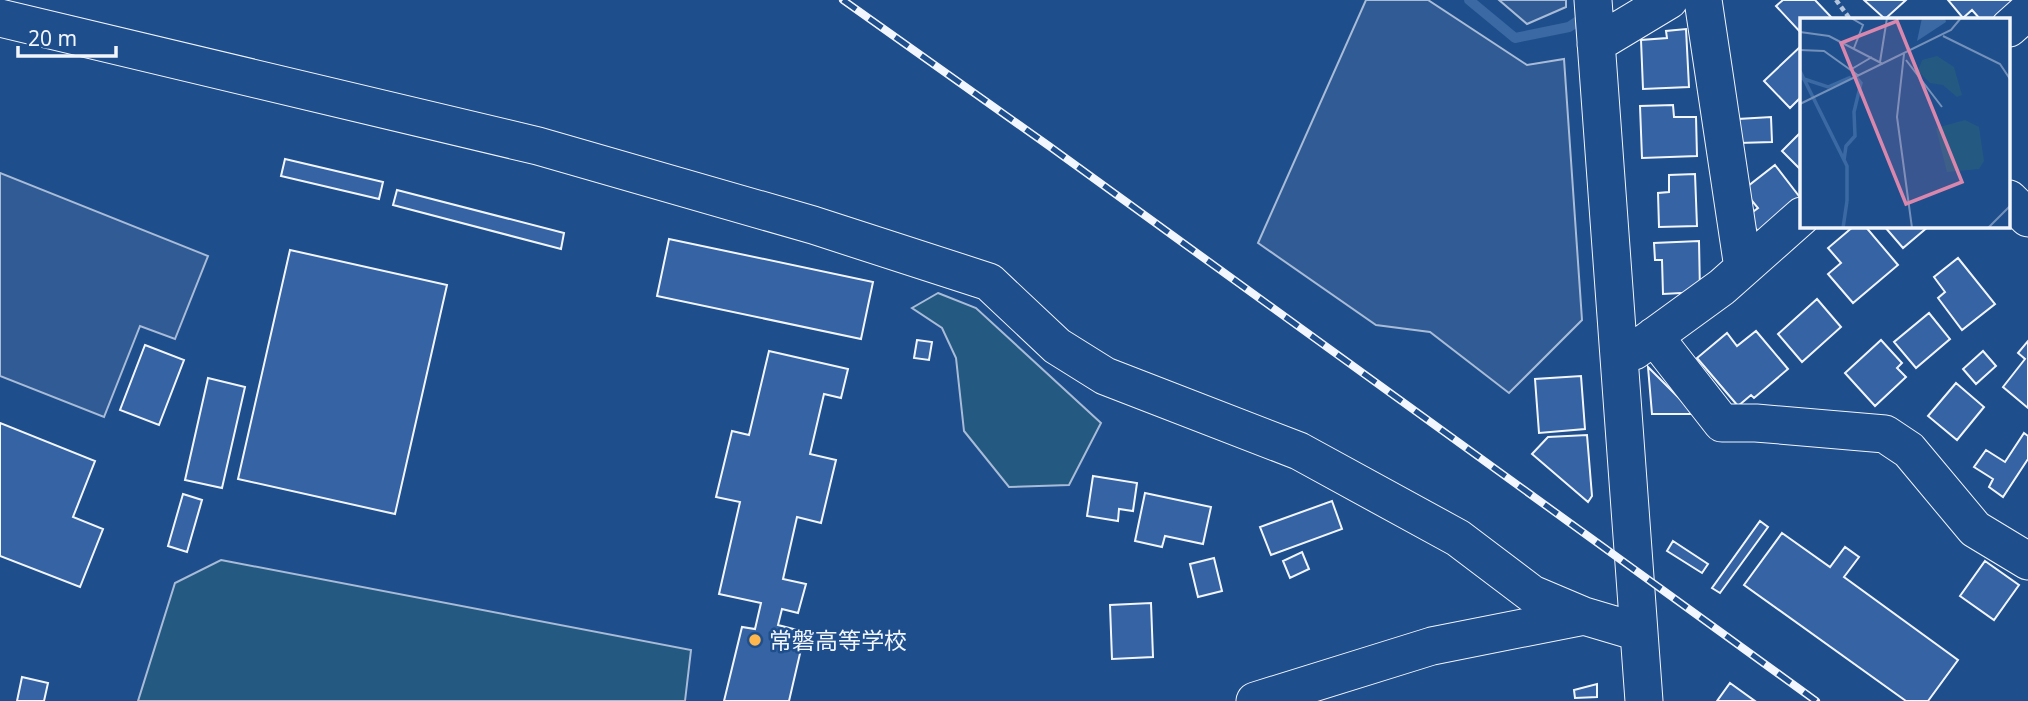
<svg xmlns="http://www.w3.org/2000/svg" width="2028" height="701" font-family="'Noto Sans','Noto Sans JP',sans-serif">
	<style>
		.green { fill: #245a82; stroke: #a8bbd7; stroke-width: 2 }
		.parking { fill: #305b95; stroke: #a8bbd7; stroke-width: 2 }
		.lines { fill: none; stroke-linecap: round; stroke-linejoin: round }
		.stream { stroke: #3b69a3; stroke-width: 10 }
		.building { fill: #3563a3; stroke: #f2f6ff; stroke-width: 2 }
		.minor-casing { stroke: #f2f6ff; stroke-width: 39 }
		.path { stroke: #b3c4dc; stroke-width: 4.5; stroke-dasharray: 5 3.5; stroke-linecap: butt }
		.minor { stroke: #1f4e8c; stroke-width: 37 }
		.rail-casing { stroke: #f2f6ff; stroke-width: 8 }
		.rail { stroke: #1f4e8c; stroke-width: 5; stroke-dasharray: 16; stroke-linecap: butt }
		.poi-dot { fill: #ffb74d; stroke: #1f4e8c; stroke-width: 2.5 }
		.labels { text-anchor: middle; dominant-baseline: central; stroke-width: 5; stroke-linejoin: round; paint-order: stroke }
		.poi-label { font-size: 23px; fill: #f2f6ff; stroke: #1f4e8c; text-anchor: start }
		.inset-river { fill: none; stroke: #3b69a3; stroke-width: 3.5 }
		.inset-road { fill: none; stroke: #7391ba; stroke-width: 2 }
		.view { fill: #da87ad; fill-opacity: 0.15; stroke: #da87ad; stroke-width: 3.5 }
		.inset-edge { fill: none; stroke: #f2f6ff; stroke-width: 3.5 }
	</style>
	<rect width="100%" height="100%" fill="#1f4e8c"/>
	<path class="green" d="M 938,293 L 976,308 L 1101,423 L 1069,485 L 1009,487 L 964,431 L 956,358 L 942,328 L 912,308 Z
		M 221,560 L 691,650 L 685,701 L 138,701 L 175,583 Z"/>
	<path class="parking" d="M 1366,0 L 1428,0 L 1527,65 L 1564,59 L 1582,320 L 1509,393 L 1430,332 L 1376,325 L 1258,243 Z
		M 1499,0 L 1566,0 L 1566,7 L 1527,24 Z
		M 0,173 L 208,256 L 175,339 L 140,326 L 104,417 L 0,376 Z"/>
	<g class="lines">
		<path class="stream" d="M 1469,0 L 1515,38 L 1569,27 L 1587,15"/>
	</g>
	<path class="building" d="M 1783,0 L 1815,0 L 1833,19 L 1802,19 L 1802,34 L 1776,6 Z
		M 1864,0 L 1906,0 L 1885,19 Z
		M 1948,0 L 2015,0 L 1995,19 L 1980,19 L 1972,10 L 1963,18 Z
		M 1686,29 L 1689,87 L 1643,89 L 1641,40 L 1667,38 L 1666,31 Z
		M 1802,45 L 1802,96 L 1790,108 L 1764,81 Z
		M 1673,105 L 1674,117 L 1696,117 L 1697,156 L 1642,158 L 1640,106 Z
		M 1771,117 L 1772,142 L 1739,143 L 1738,119 Z
		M 1802,131 L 1802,171 L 1782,151 Z
		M 285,159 L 383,182 L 379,199 L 281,176 Z
		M 1775,165 L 1802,200 L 1761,235 L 1746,217 L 1758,208 L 1743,190 Z
		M 1695,174 L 1697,226 L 1659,227 L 1658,193 L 1669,192 L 1669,175 Z
		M 397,190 L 564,233 L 561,249 L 393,205 Z
		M 1854,226 L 1865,226 L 1898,265 L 1853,303 L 1828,274 L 1841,263 L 1828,248 Z
		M 1884,226 L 1929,226 L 1903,248 Z
		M 669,239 L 873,282 L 861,339 L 657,296 Z
		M 1699,241 L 1700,292 L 1663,294 L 1662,260 L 1655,260 L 1654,243 Z
		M 290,250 L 447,285 L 395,514 L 238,479 Z
		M 1958,258 L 1995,304 L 1962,330 L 1938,298 L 1945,292 L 1934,277 Z
		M 1817,299 L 1841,327 L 1802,362 L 1778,334 Z
		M 1929,313 L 1950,339 L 1916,368 L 1894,342 Z
		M 1756,331 L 1788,369 L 1754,398 L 1751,395 L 1738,406 L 1697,358 L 1727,333 L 1737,346 Z
		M 917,340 L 932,342 L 929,360 L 914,358 Z
		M 1881,340 L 1902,363 L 1897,368 L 1906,377 L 1875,406 L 1845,373 Z
		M 2028,341 L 2028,408 L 2003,387 L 2025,359 L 2018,353 Z
		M 145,345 L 184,360 L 159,425 L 120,410 Z
		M 769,351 L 848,369 L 841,398 L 824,394 L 810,454 L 836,460 L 821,523 L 797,517 L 783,579 L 806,584 L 798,613 L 782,609 L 778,625 L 805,632 L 789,701 L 724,701 L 742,627 L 755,629 L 761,603 L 719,594 L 740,502 L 716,497 L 732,431 L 749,435 Z
		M 1983,351 L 1996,366 L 1976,384 L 1963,369 Z
		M 1648,367 L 1695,414 L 1652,414 Z
		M 1581,376 L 1585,429 L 1539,433 L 1535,379 Z
		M 208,378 L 245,387 L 222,488 L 185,480 Z
		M 1956,383 L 1984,407 L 1957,440 L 1928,416 Z
		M 0,423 L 95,461 L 73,517 L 103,529 L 80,587 L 0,556 Z
		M 2024,433 L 2028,436 L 2028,459 L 2003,497 L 1989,487 L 1993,479 L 1974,467 L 1986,450 L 2005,462 Z
		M 1587,435 L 1592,496 L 1588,502 L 1532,454 L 1548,437 Z
		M 1093,476 L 1137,483 L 1133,511 L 1119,509 L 1118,521 L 1087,516 Z
		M 1145,493 L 1211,507 L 1203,544 L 1165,536 L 1162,547 L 1135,541 Z
		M 183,494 L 202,500 L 187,552 L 168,546 Z
		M 1332,501 L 1342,529 L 1271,555 L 1260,527 Z
		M 1760,521 L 1768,527 L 1720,593 L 1712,588 Z
		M 1782,533 L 1830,567 L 1845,547 L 1859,557 L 1844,577 L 1958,660 L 1928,701 L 1906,701 L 1744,585 Z
		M 1673,541 L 1708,564 L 1702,573 L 1667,551 Z
		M 1302,552 L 1309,569 L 1290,578 L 1283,561 Z
		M 1214,558 L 1222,591 L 1198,597 L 1190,564 Z
		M 1985,561 L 2019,585 L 1994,620 L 1960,596 Z
		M 1151,603 L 1153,657 L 1112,659 L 1110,605 Z
		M 22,677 L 48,683 L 44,701 L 17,701 Z
		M 1730,683 L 1755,701 L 1717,701 Z
		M 1597,684 L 1597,697 L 1575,698 L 1574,690 Z"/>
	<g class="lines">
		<g class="minor-casing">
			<path id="minor" d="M 1593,0 L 1644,701
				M 1703,0 L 1743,268
				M 0,18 L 538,146 L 813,225 L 989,282 L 1057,346 L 1105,376 L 1299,451 L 1458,538 L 1532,594 L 1584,616 L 1638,632
				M 2009,28 L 2028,11
				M 1596,44 L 1669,0
				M 2009,199 L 2028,218
				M 1654,336 L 1722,423 L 1756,423 L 1885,434 L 1909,450 L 1975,529 L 2028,561
				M 1634,351 L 1722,287 L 1802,216
				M 1255,701 L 1432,646 L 1584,616"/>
		</g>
		<path class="path" d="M 1836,0 L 1850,19"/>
		<use href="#minor" class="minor"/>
		<g class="rail-casing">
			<path id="rail" d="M 843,0 L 1049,146 L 1816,701"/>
		</g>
		<use href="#rail" class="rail"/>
	</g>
	<circle class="poi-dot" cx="755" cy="640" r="7"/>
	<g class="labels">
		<g class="poi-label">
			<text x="769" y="640">常磐高等学校</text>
		</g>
	</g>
	<g transform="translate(1800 18)">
		<rect width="210" height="210" fill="#1f4e8c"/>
		<path d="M 137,38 L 154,49 L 162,77 L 157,79 L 143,67 L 130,65 L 118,53 L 122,42 ZM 165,102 L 179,109 L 184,143 L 179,151 L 147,154 L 136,110 Z" fill="#245a82"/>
		<path d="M 122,0 L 145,0 L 146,4 L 117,23 Z" fill="#3b69a3"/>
		<path class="inset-river" d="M 0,53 L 47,148 L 47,183M 1,60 L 28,69 L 51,59M 44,142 L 46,128 L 55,118 L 54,94 L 61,65 L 56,59M 43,210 L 47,183"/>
		<path class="inset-road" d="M 51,0 L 63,7 L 54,30M 0,14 L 29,18 L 83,46M 143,18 L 200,46 L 210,61M 0,32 L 24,33 L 59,58M 104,36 L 97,99 L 112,210M 106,42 L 142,89M 80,44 L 87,0M 50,52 L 72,39M 0,86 L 151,12 L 161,0M 188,210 L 210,188"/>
		<path class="view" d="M 97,3 L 162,164 L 106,186 L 41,25 Z"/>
		<rect width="210" height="210" class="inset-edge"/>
	</g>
	<path d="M18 46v10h98v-10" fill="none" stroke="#f2f6ff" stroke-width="3.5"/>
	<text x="28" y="46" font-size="21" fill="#f2f6ff" stroke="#1f4e8c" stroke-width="5" paint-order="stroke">20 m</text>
</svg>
